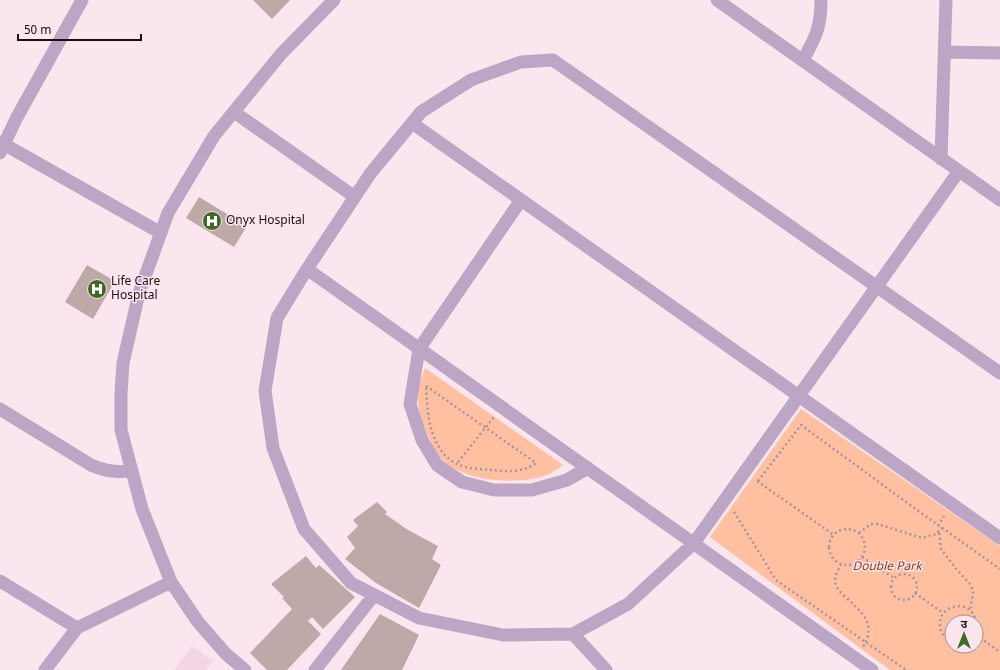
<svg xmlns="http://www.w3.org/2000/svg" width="1000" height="670" font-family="Georgia,'Noto Sans Devanagari',serif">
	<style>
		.built { fill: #f3d6e4 }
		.green { fill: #ffbfa1; fill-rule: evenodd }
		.building { fill: #bfa8a8 }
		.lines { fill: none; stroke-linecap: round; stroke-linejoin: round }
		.path { stroke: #a6959d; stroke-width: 2.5; stroke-dasharray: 2 3; stroke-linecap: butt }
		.minor { stroke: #bda5c5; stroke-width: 13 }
		.labels { text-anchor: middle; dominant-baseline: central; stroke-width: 3; stroke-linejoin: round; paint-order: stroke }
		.poi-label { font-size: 12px; fill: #181114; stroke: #fbe5ef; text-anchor: start }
		.park-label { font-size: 12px; font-style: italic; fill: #883c0f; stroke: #fbe5ef }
	</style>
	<rect width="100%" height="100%" fill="#fbe5ef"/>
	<path class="built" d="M 192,646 L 213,661 L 206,670 L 174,670 Z"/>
	<path class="green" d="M 425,368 L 563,465 C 557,469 551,474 544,476 C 515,485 461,482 440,457 C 434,450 430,440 426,430 C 421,418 416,402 418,389 C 420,382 423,375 425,368 Z
		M 801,409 L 1000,546 L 1000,670 L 890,670 L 710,537 ZM 952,622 L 976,622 L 976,646 L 952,646 Z"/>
	<path class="building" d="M 253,0 L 290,0 L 272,19 Z
		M 199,197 L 247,226 L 234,247 L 186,218 Z
		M 87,265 L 115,281 L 93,319 L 65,302 Z
		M 377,502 L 387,512 L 385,514 L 408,530 L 438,546 L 432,559 L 441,565 L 419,608 L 376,583 L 345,559 L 355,548 L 347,537 L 358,526 L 353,520 Z
		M 306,556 L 316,568 L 319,565 L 355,597 L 323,629 L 312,617 L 308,621 L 321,634 L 287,670 L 267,670 L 250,653 L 292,609 L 282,598 L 284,597 L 271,584 Z
		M 380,614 L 419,635 L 402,670 L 341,670 Z"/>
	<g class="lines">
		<path class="path" d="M 426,386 L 536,463 C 525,472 506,472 492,470 C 482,469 471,469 462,466 C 430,455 427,414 426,386 Z
			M 458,462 L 494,417
			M 757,481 L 834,535
			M 758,481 L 801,425 L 917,510 L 1000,569
			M 734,512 L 776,580 L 906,670
			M 938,526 L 944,516
			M829 547a18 18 0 1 1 36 0a18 18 0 1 1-36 0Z
			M 859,533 L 871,524 L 878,524 L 922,538 L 936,534 L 942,528
			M 939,533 L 941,549 L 957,570 L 971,585 L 973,592 L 970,611
			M 862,557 L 894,578
			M 841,564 C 839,569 834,576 835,582 C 836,588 841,593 846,597 C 862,613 877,623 863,647
			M891 587a13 13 0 1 1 26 0a13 13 0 1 1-26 0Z
			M 915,593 L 943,613
			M 976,622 L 976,626
			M 976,635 L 1000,652
			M 952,641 C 946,638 941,634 940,627 C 937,603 973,598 976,622"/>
		<path class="minor" d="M 717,0 L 1000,200
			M 944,52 L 1000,53
			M 803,60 C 816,37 821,27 821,0
			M 234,112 L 355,197
			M 412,123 L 1000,538
			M 0,142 L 161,233
			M 0,153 L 16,119 L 82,0
			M 941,159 L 946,0
			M 959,171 L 694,543 L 628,604 L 573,634 L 503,635 L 419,618 L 351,583 L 304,529 L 273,448 L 265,391 L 277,318 L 307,269 L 370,174 L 421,112 L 471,80 L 521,62 L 553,60 L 1000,373
			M 521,200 L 419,349 L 410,404 L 422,440 L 437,465 L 462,482 L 494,490 L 532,490 L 567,480 L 588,468
			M 307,269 L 872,670
			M 0,409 L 91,465 C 107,472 116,472 132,471
			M 0,581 L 77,628
			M 573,634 L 606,670
			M 45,670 L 77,628 L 171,582
			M 245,670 L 226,654 L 198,622 L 171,582 L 142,509 L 121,430 L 121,393 L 123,363 L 139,293 L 168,213 L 214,136 L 281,54 L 334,0
			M 315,670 L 374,595"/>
	</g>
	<defs>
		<g id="hospital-disc" transform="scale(1)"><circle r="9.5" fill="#406925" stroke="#fbe5ef"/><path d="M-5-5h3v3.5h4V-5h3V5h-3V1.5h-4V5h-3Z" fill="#fff"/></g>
	</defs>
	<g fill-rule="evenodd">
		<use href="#hospital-disc" x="212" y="221"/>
		<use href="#hospital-disc" x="97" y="289"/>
	</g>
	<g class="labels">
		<g class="poi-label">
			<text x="226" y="221">Onyx Hospital</text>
			<text x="111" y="282">Life Care<tspan x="111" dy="14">Hospital</tspan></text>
		</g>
		<g class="park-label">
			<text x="887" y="567">Double Park</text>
		</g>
	</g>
	<g transform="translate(964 634)"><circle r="19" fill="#fbe5ef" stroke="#a09097"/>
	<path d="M0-3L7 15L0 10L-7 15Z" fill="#406925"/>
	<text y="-6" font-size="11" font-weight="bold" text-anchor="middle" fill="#181114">उ</text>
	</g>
	<path d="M18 34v6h123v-6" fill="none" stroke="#181114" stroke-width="2"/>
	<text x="24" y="34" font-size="12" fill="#181114" stroke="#fbe5ef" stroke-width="3" paint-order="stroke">50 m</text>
</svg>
